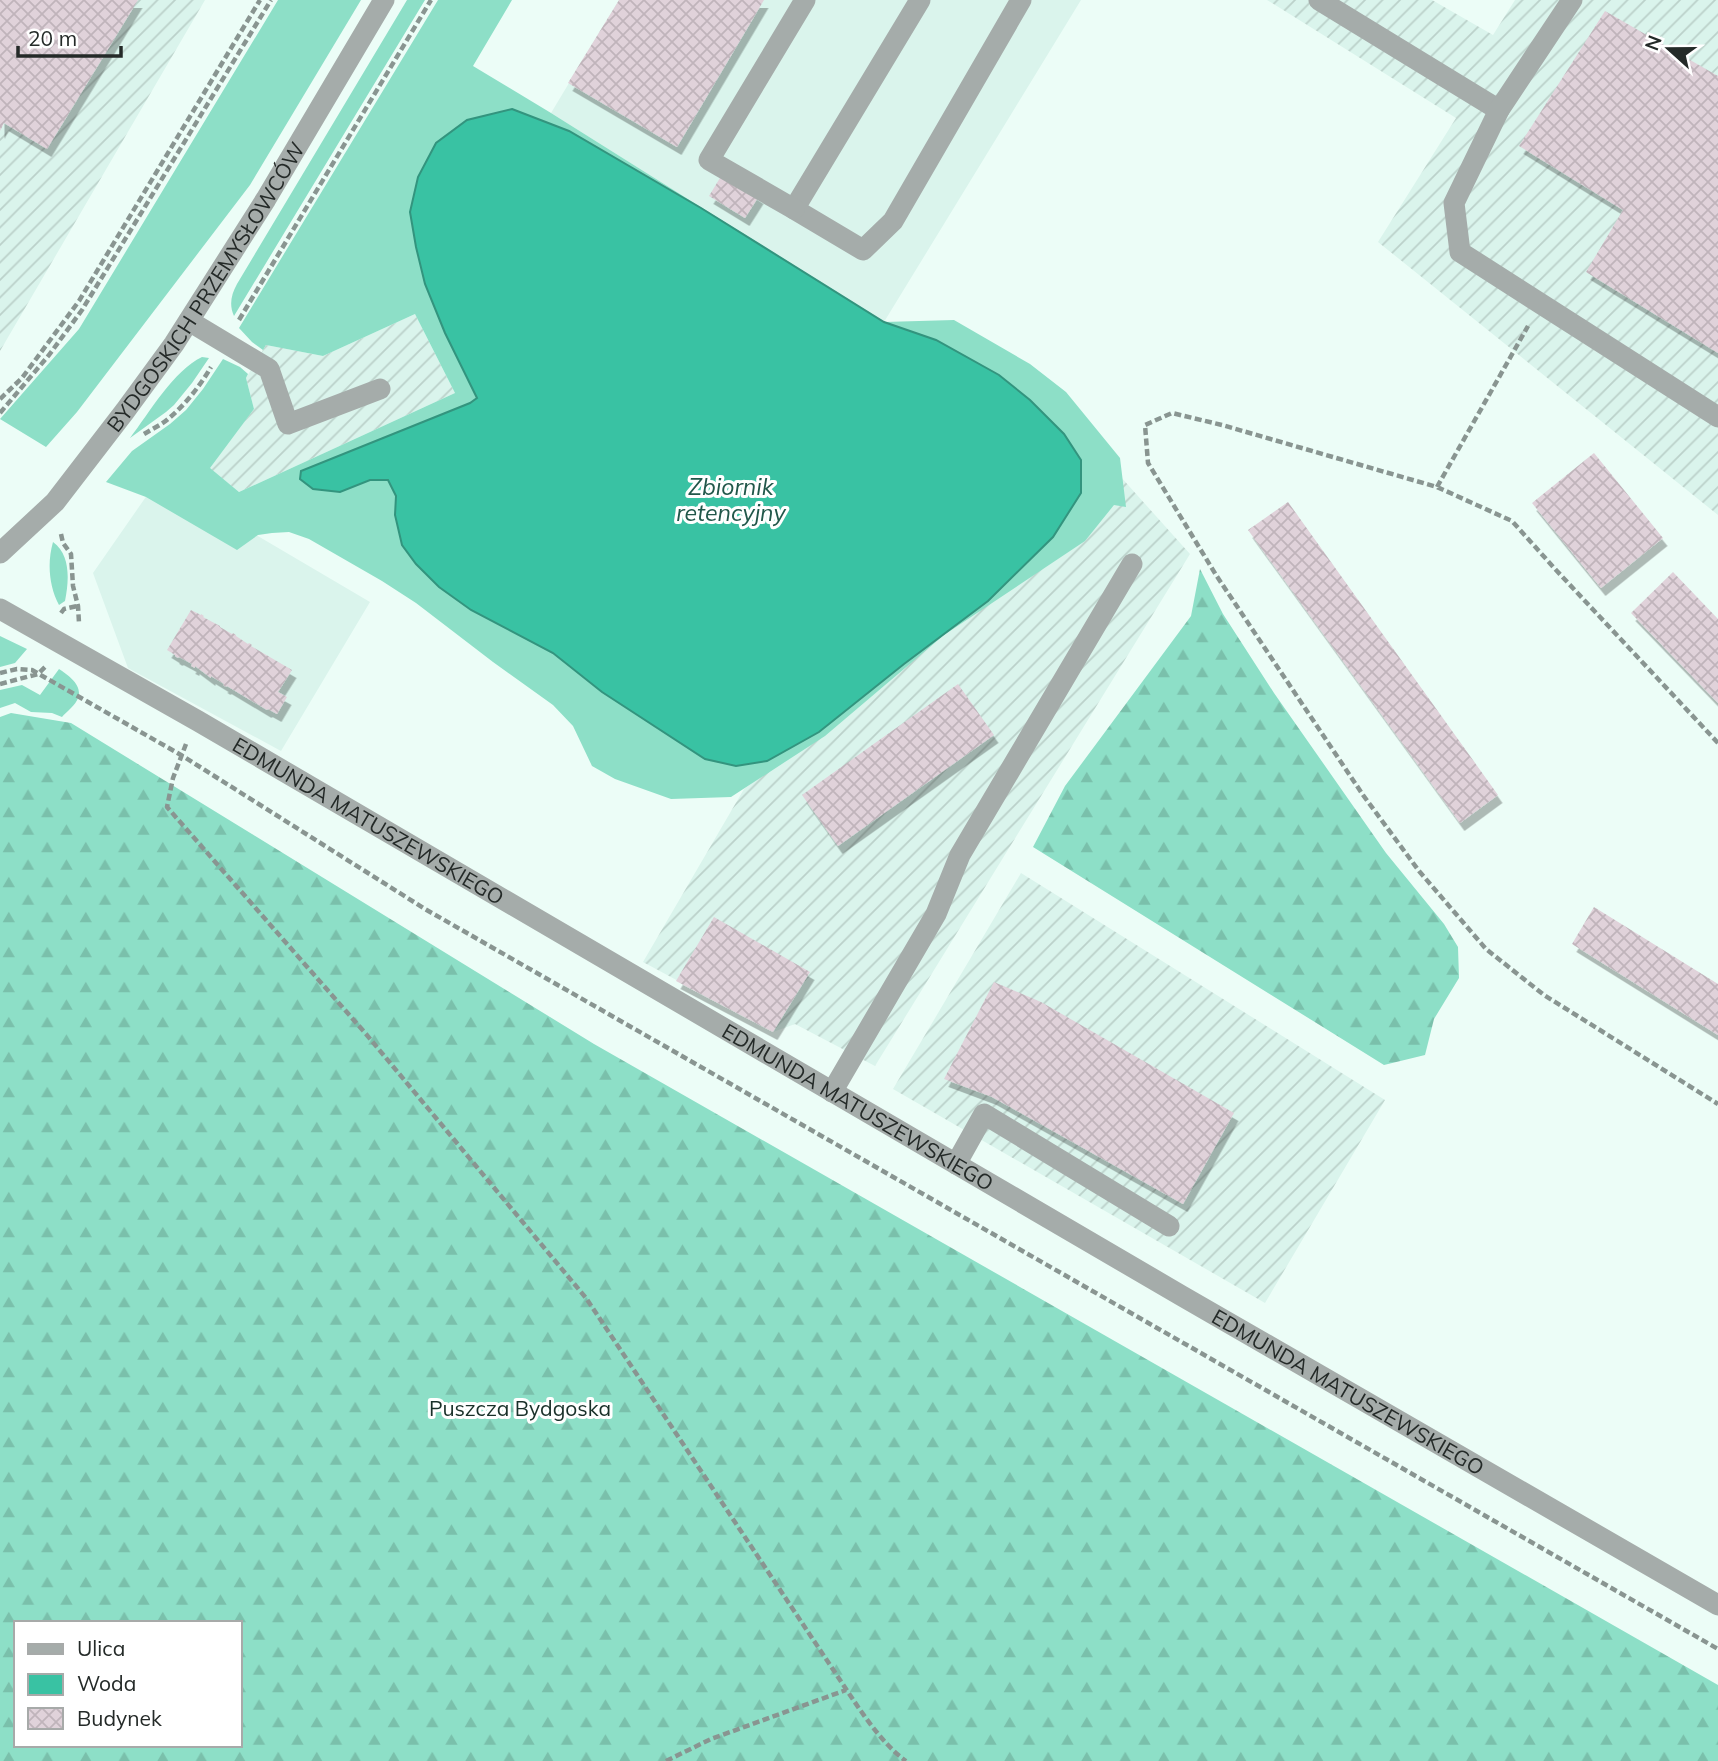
<svg xmlns="http://www.w3.org/2000/svg" width="1718" height="1761" font-family="Mulish,sans-serif">
	<style>
		.built { fill: #daf4ec }
		.industrial { fill: url(#industrial-furrows) }
		.grass { fill: #8ddfc7 }
		.forest { fill: url(#forest-firs); fill-rule: evenodd }
		.water { fill: #39c2a3; stroke: #33947e; stroke-width: 2 }
		.building { fill: url(#building-cross-hatch); filter: url(#shadow) }
		.lines { fill: none; stroke-linecap: round; stroke-linejoin: round }
		.path { stroke: #899591; stroke-width: 4.5; stroke-dasharray: 7 3.5; stroke-linecap: butt }
		.minor { stroke: #a5acaa; stroke-width: 21 }
		.labels { text-anchor: middle; dominant-baseline: central; stroke-width: 6; stroke-linejoin: round; paint-order: stroke }
		.street-label { font-size: 21px; fill: #242a28; stroke: #fff }
		.park-label { font-size: 21px; fill: #193029; stroke: #fff }
		.water-label { font-size: 23px; font-style: italic; fill: #21574a; stroke: #fff }
	</style>
	<defs>
		<pattern id="industrial-furrows" width="10" height="10" patternUnits="userSpaceOnUse" patternTransform="scale(1.75)"><rect width="10" height="10" fill="#daf4ec"/><path d="M-1 1l2-2M0 10L10 0M9 11l2-2" fill="none" stroke="#bbd1ca"/></pattern>
		<pattern id="forest-firs" width="22" height="20" patternUnits="userSpaceOnUse" patternTransform="scale(1.75)"><rect width="22" height="20" fill="#8ddfc7"/><path d="M5 1l3.5 6h-7zM16 11l3.5 6h-7z" fill="#7ac0ab"/></pattern>
		<pattern id="building-cross-hatch" width="8" height="8" patternUnits="userSpaceOnUse" patternTransform="scale(1.75)"><rect width="8" height="8" fill="#e0d2da"/><path d="M0 0l8 8M0 8l8-8" fill="none" stroke="#c0b4bb"/></pattern>
		<filter id="shadow"><feDropShadow dx="4.5" dy="8" stdDeviation="0" flood-color="#0004"/></filter>
	</defs>
	<rect width="100%" height="100%" fill="#ecfdf7"/>
	<path class="built" d="M 619,0 L 1081,0 L 884,322 L 551,113 Z
		M 159,478 L 370,602 L 281,751 L 128,668 L 93,573 Z"/>
	<path class="industrial" d="M 0,0 L 205,0 L 0,351 Z
		M 1267,0 L 1432,0 L 1493,35 L 1515,0 L 1718,0 L 1718,515 L 1378,242 L 1456,118 Z
		M 415,314 L 455,393 L 239,492 L 209,468 L 254,409 L 246,378 L 266,345 L 323,356 Z
		M 1111,466 L 1190,554 L 875,1066 L 795,1024 L 773,1032 L 643,962 L 744,789 L 1082,529 Z
		M 1021,873 L 1385,1100 L 1265,1303 L 893,1089 Z"/>
	<path class="grass" d="M 278,0 L 361,0 L 250,185 L 77,412 L 46,447 L 0,419 L 79,329 Z
		M 407,0 L 425,0 L 234,316 C 229,305 231,295 237,284 Z
		M 438,0 L 512,0 L 473,66 L 551,113 L 884,322 L 954,320 L 1030,364 L 1066,392 L 1120,458 L 1126,507 L 1114,505 L 1085,541 L 944,635 L 825,736 L 731,797 L 671,799 L 615,779 L 592,766 L 573,726 L 553,705 L 493,662 L 416,603 L 382,581 L 309,539 L 289,532 L 272,533 L 258,535 L 237,550 L 146,497 L 106,482 L 132,451 L 170,424 L 186,410 L 203,389 L 223,359 L 240,367 L 248,374 L 246,378 L 254,409 L 210,468 L 239,492 L 455,393 L 415,314 L 323,356 L 266,345 L 263,350 L 252,342 L 239,328 Z
		M 202,357 L 209,358 L 192,383 L 174,405 L 166,412 L 130,438 C 149,413 174,370 202,357 Z
		M 53,542 C 71,555 69,581 65,601 L 59,605 C 49,586 47,563 53,542 Z
		M 0,636 L 27,649 L 15,663 L 0,667 Z
		M 59,669 C 68,675 83,685 78,698 C 76,705 66,712 62,717 L 52,713 L 31,712 L 15,703 L 0,708 L 0,690 L 22,685 L 40,695 Z"/>
	<path class="forest" d="M 1200,569 L 1223,614 L 1274,693 L 1386,853 L 1444,924 L 1458,947 L 1459,978 L 1434,1019 L 1425,1055 L 1384,1065 L 1033,847 L 1065,786 L 1191,616 Z
		M 11,713 L 71,723 L 594,1044 L 1718,1685 L 1718,1761 L 0,1761 L 0,717 ZM 16,1623 L 240,1623 L 240,1745 L 16,1745 Z"/>
	<path class="water" d="M 512,109 L 569,131 L 701,208 L 884,322 L 936,340 L 999,375 L 1030,400 L 1064,434 L 1081,460 L 1081,493 L 1053,537 L 988,601 L 904,664 L 819,732 L 767,761 L 736,766 L 705,759 L 602,692 L 553,653 L 471,610 L 439,587 L 416,564 L 402,545 L 395,515 L 396,496 L 388,480 L 370,480 L 340,492 L 313,489 L 300,479 L 301,471 L 470,403 L 477,398 L 445,333 L 425,284 L 416,247 L 410,212 L 418,177 L 436,143 L 467,120 Z"/>
	<path class="building" d="M 0,0 L 138,0 L 47,149 L 4,123 L 0,131 Z
		M 619,0 L 764,0 L 677,147 L 568,83 Z
		M 1605,11 L 1718,76 L 1718,353 L 1586,272 L 1623,210 L 1519,146 Z
		M 723,173 L 759,196 L 745,218 L 709,196 Z
		M 1594,453 L 1663,538 L 1601,588 L 1532,503 Z
		M 1288,502 L 1498,795 L 1460,823 L 1248,530 Z
		M 1673,572 L 1718,619 L 1718,703 L 1631,613 Z
		M 191,610 L 201,615 L 201,614 L 204,616 L 203,617 L 220,626 L 220,627 L 232,634 L 233,633 L 236,635 L 236,636 L 248,644 L 249,643 L 252,645 L 251,646 L 292,670 L 278,692 L 287,697 L 277,714 L 268,709 L 267,710 L 227,686 L 226,687 L 223,685 L 224,684 L 211,676 L 211,678 L 195,666 L 195,668 L 191,666 L 192,664 L 179,657 L 178,658 L 175,656 L 175,655 L 167,650 Z
		M 958,684 L 994,735 L 838,846 L 802,795 Z
		M 1594,907 L 1718,984 L 1718,1035 L 1572,944 Z
		M 714,917 L 810,972 L 773,1032 L 676,981 Z
		M 994,982 L 1041,1002 L 1234,1113 L 1183,1204 L 992,1097 L 944,1079 Z"/>
	<g class="lines">
		<path class="path" d="M 239,320 L 431,0
			M 0,399 L 22,378 L 79,301 L 260,0
			M 0,413 L 49,355 L 82,310 L 271,0
			M 144,434 C 152,429 161,425 168,419 C 185,405 200,386 211,367
			M 1437,487 L 1528,326
			M 61,534 L 63,543 L 71,554 L 73,586 L 78,606 L 79,623
			M 61,613 L 64,609 L 77,606
			M 0,673 L 17,669 L 32,670 L 181,755 L 425,909 L 1718,1649
			M 0,684 L 38,674 L 46,666
			M 1718,743 L 1556,570 L 1512,521 L 1437,487 L 1222,425 L 1172,413 L 1145,425 L 1148,463 L 1216,575 L 1363,795 L 1419,871 L 1486,949 L 1544,995 L 1718,1104
			M 186,744 L 173,778 L 167,807 L 366,1034 L 586,1298 L 836,1674 C 855,1702 879,1742 906,1761
			M 666,1761 L 711,1739 L 846,1690"/>
		<g class="minor">
			<path d="M 920,0 L 794,209 L 863,250 L 893,221 L 1021,0"/>
			<path d="M 1319,0 L 1499,110"/>
			<path d="M 1572,0 L 1499,110 L 1454,203 L 1460,252 L 1718,417"/>
			<path d="M 794,209 L 709,160 L 805,0"/>
			<path d="M 189,321 L 269,369 L 288,424 L 380,389"/>
			<path id="s1" d="M 0,553 L 55,502 L 125,411 L 174,344 L 266,199 L 384,0"/>
			<path id="s2" d="M 0,609 L 198,721 L 1182,1296 L 1718,1605"/>
			<path d="M 832,1092 L 936,914 L 960,855 L 1132,564"/>
			<path d="M 956,1164 L 984,1114 L 1169,1226"/>
		</g>
	</g>
	<g class="labels">
		<g class="street-label">
			<text stroke="none"><textPath href="#s1" startOffset="338">BYDGOSKICH PRZEMYSŁOWCÓW</textPath></text>
			<text stroke="none"><textPath href="#s2" startOffset="425">EDMUNDA MATUSZEWSKIEGO</textPath></text>
			<text stroke="none"><textPath href="#s2" startOffset="992">EDMUNDA MATUSZEWSKIEGO</textPath></text>
			<text stroke="none"><textPath href="#s2" startOffset="1559">EDMUNDA MATUSZEWSKIEGO</textPath></text>
		</g>
		<g class="park-label">
			<text x="520" y="1408">Puszcza Bydgoska</text>
		</g>
		<g class="water-label">
			<text x="731" y="486">Zbiornik<tspan x="731" dy="26">retencyjny</tspan></text>
		</g>
	</g>
	<rect x="14" y="1621" width="228" height="126" fill="#ffffff" stroke="#a7aaa9" stroke-width="2"/>
	<rect x="28" y="1644" width="35" height="10" fill="#a5acaa" stroke="#a7aaa9" stroke-width="2"/>
	<text x="77" y="1656" font-size="21" fill="#242a28">Ulica</text>
	<rect x="28" y="1674" width="35" height="21" fill="#39c2a3" stroke="#a7aaa9" stroke-width="2"/>
	<text x="77" y="1691" font-size="21" fill="#242a28">Woda</text>
	<rect x="28" y="1708" width="35" height="21" fill="url(#building-cross-hatch)" stroke="#a7aaa9" stroke-width="2"/>
	<text x="77" y="1726" font-size="21" fill="#242a28">Budynek</text>
	<g transform="translate(1669 49) rotate(291)" stroke="#ffffff" stroke-width="5" paint-order="stroke">
	<path d="M0-5L12 26L0 18L-12 26Z" fill="#242a28"/>
	<text y="-10" font-size="19" font-weight="bold" text-anchor="middle" fill="#242a28">N</text>
	</g>
	<path d="M18 46v10h103v-10" fill="none" stroke="#242a28" stroke-width="3.5"/>
	<text x="28" y="46" font-size="21" fill="#242a28" stroke="#ffffff" stroke-width="5" paint-order="stroke">20 m</text>
</svg>
